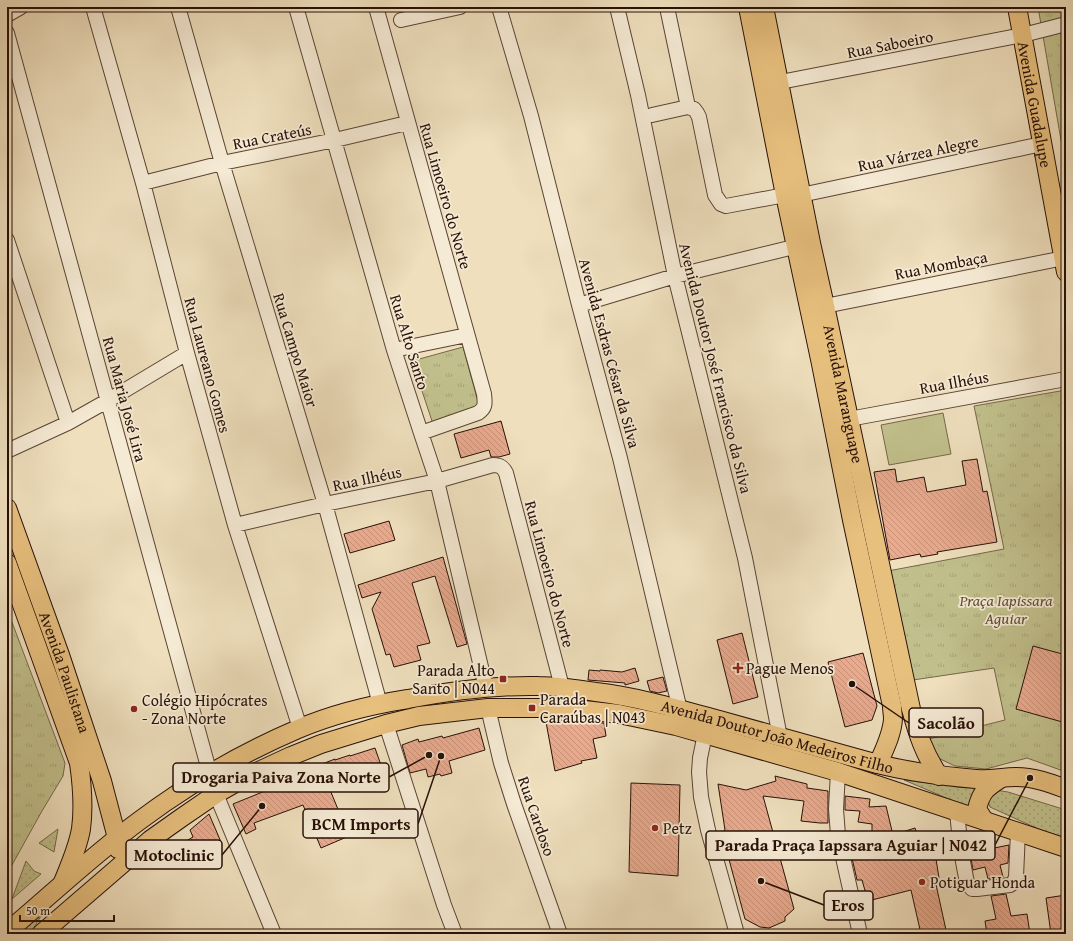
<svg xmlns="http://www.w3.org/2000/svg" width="1073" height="941" font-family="'Gentium Book Plus',serif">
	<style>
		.grass { fill: #c1c08c; stroke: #74684a }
		.park { fill: url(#park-tufts); stroke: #74684a }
		.garden { fill: url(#garden-dots); stroke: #74684a }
		.building { fill: url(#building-back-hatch); stroke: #271007 }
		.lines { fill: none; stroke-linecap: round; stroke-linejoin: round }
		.minor-casing { stroke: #594434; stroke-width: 16 }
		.major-casing { stroke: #271007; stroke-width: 20 }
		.minor { stroke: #f5ead4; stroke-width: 14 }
		.major { stroke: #e8c07e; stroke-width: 18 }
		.poi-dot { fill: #8f2418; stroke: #f5ead4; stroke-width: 1.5 }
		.labels { text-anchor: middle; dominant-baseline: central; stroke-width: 3.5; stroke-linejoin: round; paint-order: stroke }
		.street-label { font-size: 16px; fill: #271007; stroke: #f5ead4 }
		.park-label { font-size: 16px; font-style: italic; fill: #5d4e36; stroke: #f5ead4 }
		.poi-label { font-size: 16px; fill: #271007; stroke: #f5ead4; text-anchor: start }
		.leader { fill: none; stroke: #271007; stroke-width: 1.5 }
		.callout-dot { fill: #271007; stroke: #f5ead4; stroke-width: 1.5 }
		.callout { fill: #f5ead4; stroke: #271007; stroke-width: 1.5 }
		.callout-label { font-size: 17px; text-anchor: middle; font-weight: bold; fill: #271007 }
	</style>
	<defs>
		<pattern id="park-tufts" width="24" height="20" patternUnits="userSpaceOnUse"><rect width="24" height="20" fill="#c1c08c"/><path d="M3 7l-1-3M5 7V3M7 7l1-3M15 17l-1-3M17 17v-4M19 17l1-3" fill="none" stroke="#a6a477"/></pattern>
		<pattern id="garden-dots" width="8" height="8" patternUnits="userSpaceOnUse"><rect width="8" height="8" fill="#c1c08c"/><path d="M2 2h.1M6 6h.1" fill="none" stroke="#a6a477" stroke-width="1.8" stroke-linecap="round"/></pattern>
		<pattern id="building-back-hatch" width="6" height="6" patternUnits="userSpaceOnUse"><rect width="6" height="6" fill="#e9aa8e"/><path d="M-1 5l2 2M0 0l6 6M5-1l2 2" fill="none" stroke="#c89179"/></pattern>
	</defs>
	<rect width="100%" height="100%" fill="#efdfbd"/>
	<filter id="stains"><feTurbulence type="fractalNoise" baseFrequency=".005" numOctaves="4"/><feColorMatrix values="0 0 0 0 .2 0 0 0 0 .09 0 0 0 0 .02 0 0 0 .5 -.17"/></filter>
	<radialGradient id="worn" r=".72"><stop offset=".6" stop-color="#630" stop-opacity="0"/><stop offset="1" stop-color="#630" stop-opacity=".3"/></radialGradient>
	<path class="grass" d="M 943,413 L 951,454 L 889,465 L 881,425 Z"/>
	<path class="park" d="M 1038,7 L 1066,7 L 1066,169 Z
		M 463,347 L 480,409 L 433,424 L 412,361 Z
		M 1066,390 L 1066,772 L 1027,758 L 986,769 L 955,766 L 934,756 L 925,740 L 1005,720 L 994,668 L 913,680 L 888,571 L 1004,549 L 974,406 Z
		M 7,609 L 65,763 L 63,776 L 42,811 L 7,874 Z"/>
	<path class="garden" d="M 904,780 L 937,784 L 978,786 L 970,808 Z
		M 995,790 L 1008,792 L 1066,810 L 1066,839 L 1045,832 L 990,807 C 987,801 989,795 995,790 Z
		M 58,829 L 54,852 L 39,843 Z
		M 26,861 L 34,871 L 41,874 L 12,899 Z
		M 39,913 L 41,916 L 30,934 L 14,934 Z"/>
	<path class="building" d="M 501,421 L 510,454 L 499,457 L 491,457 L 489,450 L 461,458 L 454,434 Z
		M 977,459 L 983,492 L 987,491 L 997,542 L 937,552 L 938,554 L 921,557 L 920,554 L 890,560 L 874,472 L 895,469 L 897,482 L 924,477 L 927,492 L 966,485 L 962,461 Z
		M 389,521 L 395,540 L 350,553 L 344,534 Z
		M 443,557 L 467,644 L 457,647 L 435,576 L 412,583 L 430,643 L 417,646 L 421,660 L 394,667 L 390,654 L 386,655 L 372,609 L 381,592 L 362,598 L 358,585 Z
		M 742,633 L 758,697 L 733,704 L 717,640 Z
		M 1033,646 L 1066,655 L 1066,723 L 1016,709 Z
		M 863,653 L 877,706 L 872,720 L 845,727 L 828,662 Z
		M 635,668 L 639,681 L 625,685 L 625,683 L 588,680 L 589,670 L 600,671 L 600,670 L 622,672 Z
		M 663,677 L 667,691 L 658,693 L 650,691 L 647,681 Z
		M 569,719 L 572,719 L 573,722 L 604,723 L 606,736 L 593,739 L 597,758 L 581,761 L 582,763 L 555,771 L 546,722 Z
		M 479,728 L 485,750 L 449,761 L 452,773 L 441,776 L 440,774 L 428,777 L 426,769 L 410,773 L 402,745 L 418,739 L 419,742 L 442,736 L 443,738 Z
		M 375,748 L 383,771 L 360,778 L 358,773 L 328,785 L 349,836 L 321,848 L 303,805 L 254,823 L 256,829 L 246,834 L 233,804 L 292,780 L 324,769 L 322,764 L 335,759 L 335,760 L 350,755 L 350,756 Z
		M 775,776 L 807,784 L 807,788 L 828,791 L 828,823 L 820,823 L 801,821 L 804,801 L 763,796 L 794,909 L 785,917 L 785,921 L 769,928 L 760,927 L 745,919 L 727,852 L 723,851 L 719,834 L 725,830 L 718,784 L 746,790 L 776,781 Z
		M 631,783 L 680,785 L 678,876 L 629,872 Z
		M 845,796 L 870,799 L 869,807 L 886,806 L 893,835 L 915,828 L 921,846 L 932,844 L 936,859 L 939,878 L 935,880 L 946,930 L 934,934 L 921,934 L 911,890 L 868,901 L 862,880 L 857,880 L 852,858 L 917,843 L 872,834 L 872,824 L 858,822 L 860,811 L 845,810 Z
		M 209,814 L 221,842 L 199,854 L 201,857 L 186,865 L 176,847 L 193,837 L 190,830 Z
		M 1009,845 L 1008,863 L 1000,865 L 1003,877 L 988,879 L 985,867 L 973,870 L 970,853 Z
		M 1006,894 L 1011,916 L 1027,914 L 1030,934 L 987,934 L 985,921 L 996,919 L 991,896 Z
		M 1066,895 L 1066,934 L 1051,934 L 1046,898 Z"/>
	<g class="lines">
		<g class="minor-casing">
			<path id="minor" d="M 93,7 L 143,183 L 187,353 L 235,525 L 300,728
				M 178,7 L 222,163 L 325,504 L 380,704
				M 296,7 L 394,350 L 421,433 L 437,481 L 486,688
				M 376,7 L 484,394 C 485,403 486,408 478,413 L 421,433
				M 499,7 L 531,116 L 579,305 L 620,458 L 680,710
				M 617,7 L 638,95 L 675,276 L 745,558 L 780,737
				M 668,12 L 688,107
				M 7,15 L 21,7
				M 401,20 L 460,7
				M 7,33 L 210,774
				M 770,84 L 1023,35 L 1066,24
				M 652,115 L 688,107 L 694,109 L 697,113 L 699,117 L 715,195 L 721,204 L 726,206 L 785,195
				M 143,183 L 222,163 L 335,140 L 407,123
				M 801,195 L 1042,144
				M 7,240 L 68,423
				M 579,305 L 675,276 L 806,244
				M 825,306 L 1064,258
				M 394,350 L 467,335
				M 849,419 L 1066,379
				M 7,451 L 68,423 L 107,401 L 187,353
				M 235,525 L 325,504 L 437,481 L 493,465 C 500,465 503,467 506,473 L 562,687
				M 488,708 L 501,763 L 514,804 L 560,934
				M 386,724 L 444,905 L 455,934
				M 705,734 L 700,758 L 699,772 L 701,797 L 708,830 L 737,934
				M 838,772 L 836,809 L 838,835 L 860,934
				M 216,794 L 274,934
				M 957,812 L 961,851 L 967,883 L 972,889 L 977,889 L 1010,885 L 1014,882 L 1016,877 L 1018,831"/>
		</g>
		<g class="major-casing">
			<g id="major">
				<path d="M 748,7 L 785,195 L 820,359 L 852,520 L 892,706 C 892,710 893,715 893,719 C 892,735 884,750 878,764"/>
				<path id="s1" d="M 764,7 L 811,243 L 825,306 L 911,709 C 918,735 924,753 939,776"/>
				<path id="s2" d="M 1017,7 L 1066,272"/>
				<path id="s3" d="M 7,508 L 60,655 L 102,781 L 117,838 L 118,849"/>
				<path d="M 7,563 L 79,763 C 82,784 84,807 81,829 C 78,847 70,865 63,882"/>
				<path d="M 984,820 L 977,809 C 981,792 986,788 1000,779"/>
				<path id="s4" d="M 7,932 C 51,895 93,855 139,821 C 187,785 242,753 298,729 C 333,714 370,705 408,699 C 451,691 495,685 539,686 C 558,686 577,689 596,692 C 638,697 679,709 719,720 C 771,734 822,749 874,763 C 908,772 941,776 976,779 C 989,780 1003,777 1016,777 C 1034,777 1050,783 1066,789"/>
				<path d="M 41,934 L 150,840 L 181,818 L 216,794 L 246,777 L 291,756 L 321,744 L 386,724 L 419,716 L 488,708 L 567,708 L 619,714 L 676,726 L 838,772 L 1066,848"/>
			</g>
		</g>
		<use href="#minor" class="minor"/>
		<use href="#major" class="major"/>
	</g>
	<g class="poi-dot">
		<path d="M736 662h4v4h4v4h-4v4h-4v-4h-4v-4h4z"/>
		<rect x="499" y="675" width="8" height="8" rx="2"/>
		<rect x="528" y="704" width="8" height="8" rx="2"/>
		<circle cx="134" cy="709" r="4"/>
		<circle cx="655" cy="828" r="4"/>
		<circle cx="922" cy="882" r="4"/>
	</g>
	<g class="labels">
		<g class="street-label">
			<text transform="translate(890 44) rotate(-11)">Rua Saboeiro</text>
			<text stroke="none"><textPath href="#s2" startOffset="99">Avenida Guadalupe</textPath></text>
			<text transform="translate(272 136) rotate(-11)">Rua Crateús</text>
			<text transform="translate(918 153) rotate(-12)">Rua Várzea Alegre</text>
			<text transform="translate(446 196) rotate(74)">Rua Limoeiro do Norte</text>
			<text transform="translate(941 265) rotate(-11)">Rua Mombaça</text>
			<text transform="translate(410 342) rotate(73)">Rua Alto Santo</text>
			<text transform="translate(296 350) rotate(73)">Rua Campo Maior</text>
			<text transform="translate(610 353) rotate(75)">Avenida Esdras César da Silva</text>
			<text transform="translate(208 365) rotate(75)">Rua Laureano Gomes</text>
			<text transform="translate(716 368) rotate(76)">Avenida Doutor José Francisco da Silva</text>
			<text transform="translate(954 382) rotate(-10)">Rua Ilhéus</text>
			<text stroke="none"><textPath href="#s1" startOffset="395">Avenida Maranguape</textPath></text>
			<text transform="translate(125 399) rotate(75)">Rua Maria José Lira</text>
			<text transform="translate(367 478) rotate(-12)">Rua Ilhéus</text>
			<text transform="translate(550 574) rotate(75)">Rua Limoeiro do Norte</text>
			<text stroke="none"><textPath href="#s3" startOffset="174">Avenida Paulistana</textPath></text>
			<text stroke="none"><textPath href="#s4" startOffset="847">Avenida Doutor João Medeiros Filho</textPath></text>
			<text transform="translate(537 816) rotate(71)">Rua Cardoso</text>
		</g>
		<g class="park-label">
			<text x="1006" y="600">Praça Iapissara<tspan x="1006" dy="18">Aguiar</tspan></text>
		</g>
		<g class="poi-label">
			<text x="746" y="668">Pague Menos</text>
			<text x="495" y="670" text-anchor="end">Parada Alto<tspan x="495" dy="18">Santo | N044</tspan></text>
			<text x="540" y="699">Parada<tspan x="540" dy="18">Caraúbas | N043</tspan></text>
			<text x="142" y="700">Colégio Hipócrates<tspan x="142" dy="18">- Zona Norte</tspan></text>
			<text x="663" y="828">Petz</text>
			<text x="930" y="882">Potiguar Honda</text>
		</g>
	</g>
	<path class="leader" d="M852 684L909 723M429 755L389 777M441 756L418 824M1030 778L995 845M262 806L222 855M761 881L824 905"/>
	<g class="callout-dot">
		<circle cx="852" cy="684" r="4"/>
		<circle cx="429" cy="755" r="4"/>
		<circle cx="441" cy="756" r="4"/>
		<circle cx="1030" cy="778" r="4"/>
		<circle cx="262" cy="806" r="4"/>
		<circle cx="761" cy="881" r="4"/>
	</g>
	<g class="callout">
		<rect x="909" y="708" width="74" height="29" rx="4"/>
		<rect x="173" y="763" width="216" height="29" rx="4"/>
		<rect x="303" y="809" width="115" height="29" rx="4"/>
		<rect x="706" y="831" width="289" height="29" rx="4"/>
		<rect x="126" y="840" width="96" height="29" rx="4"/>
		<rect x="824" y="891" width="49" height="29" rx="4"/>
	</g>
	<g class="callout-label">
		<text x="946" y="729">Sacolão</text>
		<text x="281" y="783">Drogaria Paiva Zona Norte</text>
		<text x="361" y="830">BCM Imports</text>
		<text x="851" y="851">Parada Praça Iapssara Aguiar | N042</text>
		<text x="174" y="861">Motoclinic</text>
		<text x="848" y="911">Eros</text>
	</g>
	<rect width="1073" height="941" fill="none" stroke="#efdfbd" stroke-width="24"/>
	<rect x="8" y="8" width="1057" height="925" fill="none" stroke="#271007" stroke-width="2"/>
	<rect x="12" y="12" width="1049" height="917" fill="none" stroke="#271007"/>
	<path d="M20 915v6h94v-6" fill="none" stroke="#271007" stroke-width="2"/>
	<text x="26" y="915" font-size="12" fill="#271007" stroke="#f5ead4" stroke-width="3" paint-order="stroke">50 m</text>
	<rect width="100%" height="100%" filter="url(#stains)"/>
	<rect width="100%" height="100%" fill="url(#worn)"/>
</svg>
